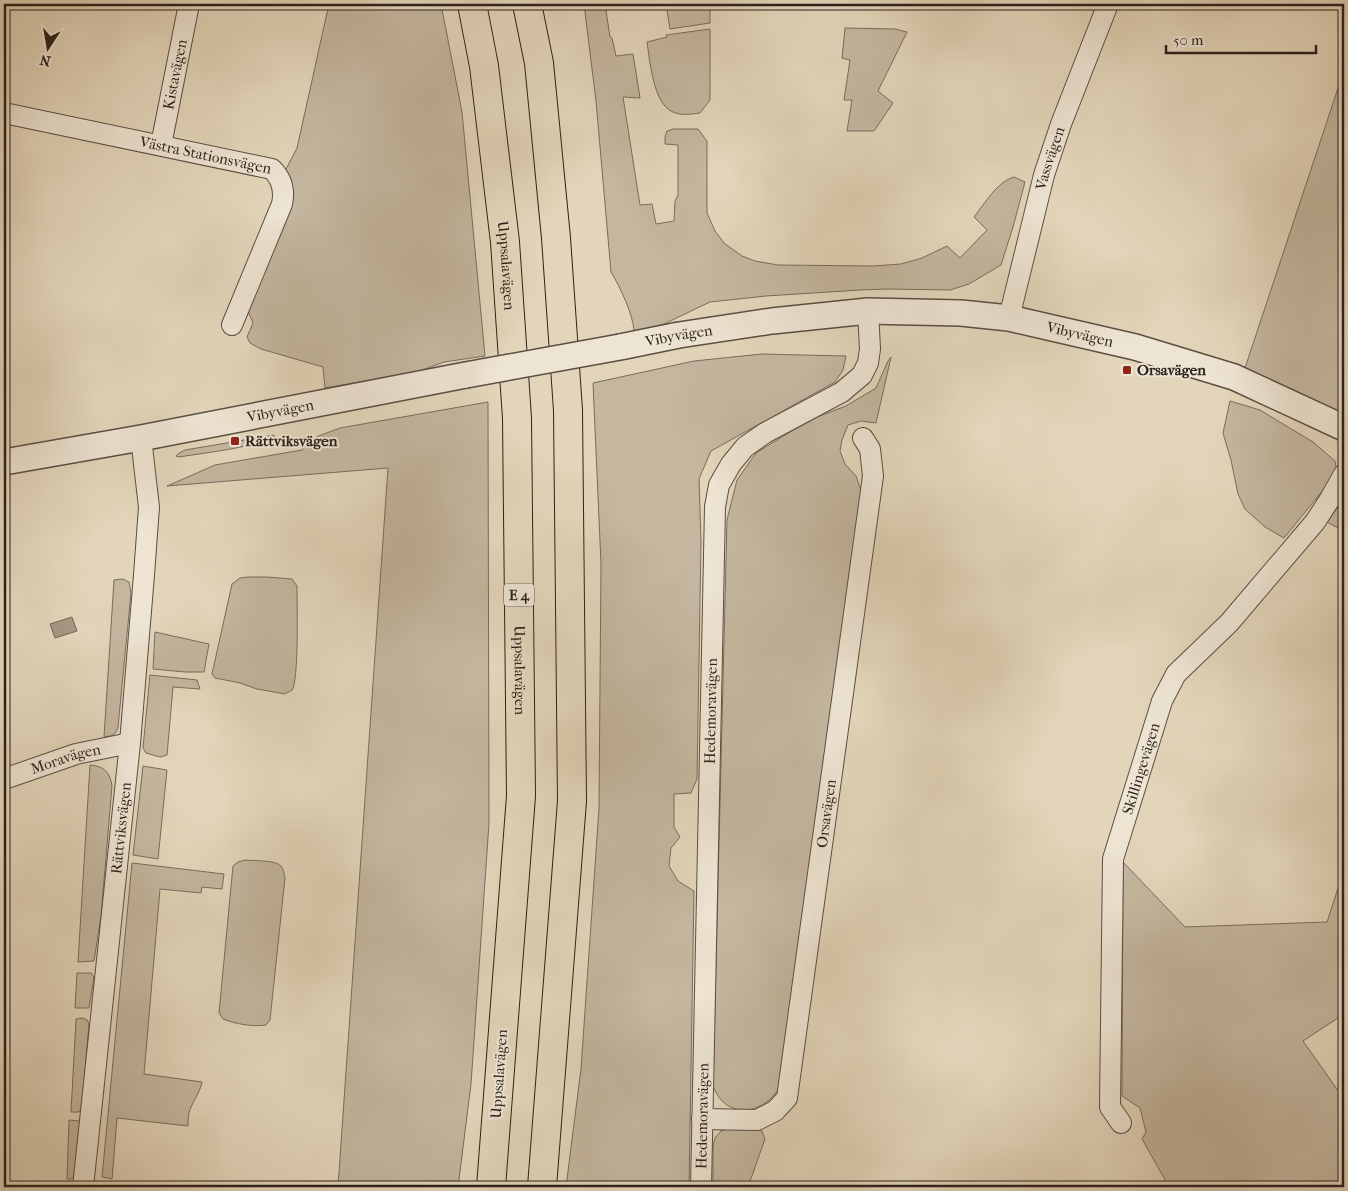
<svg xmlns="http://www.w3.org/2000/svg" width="1348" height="1191" font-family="'IM FELL French Canon',serif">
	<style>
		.green { fill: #c4b69f; stroke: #786c5e }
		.water { fill: #a59884; stroke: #75685a }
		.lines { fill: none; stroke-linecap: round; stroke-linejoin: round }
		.minor-casing { stroke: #5a4e44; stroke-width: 22 }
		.tertiary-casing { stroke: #5a4e44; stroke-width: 28 }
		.motorway-casing { stroke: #2c211c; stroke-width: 30 }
		.minor { stroke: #ede4d2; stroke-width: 20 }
		.tertiary { stroke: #ede4d2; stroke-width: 25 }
		.motorway { stroke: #e3d5ba; stroke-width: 28 }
		.tertiary-bridge-casing { stroke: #5a4e44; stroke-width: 28; stroke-linecap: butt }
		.tertiary-bridge { stroke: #ede4d2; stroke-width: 25 }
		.poi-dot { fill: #8f2418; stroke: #ede4d2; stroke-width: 2 }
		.labels { text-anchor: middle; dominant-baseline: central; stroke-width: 4; stroke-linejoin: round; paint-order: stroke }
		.shield { fill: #ede4d2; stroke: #665c53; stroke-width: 1 }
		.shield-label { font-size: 14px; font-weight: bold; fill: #2c211c }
		.street-label { font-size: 15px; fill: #2c211c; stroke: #ede4d2 }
		.poi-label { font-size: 15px; font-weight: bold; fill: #2c211c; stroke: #ede4d2; text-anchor: start }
	</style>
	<rect width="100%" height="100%" fill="#e3d5ba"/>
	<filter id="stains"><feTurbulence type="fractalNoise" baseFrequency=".004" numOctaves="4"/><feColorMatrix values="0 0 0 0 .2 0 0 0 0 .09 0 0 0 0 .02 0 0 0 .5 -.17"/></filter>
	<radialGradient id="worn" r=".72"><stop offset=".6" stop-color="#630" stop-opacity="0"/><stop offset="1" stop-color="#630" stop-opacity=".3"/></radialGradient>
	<path class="green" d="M 329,4 L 441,4 L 462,112 L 485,356 L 444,362 L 417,372 L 325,388 L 323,367 L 261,349 L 250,343 L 247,337 L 253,323 L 248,311 L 285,171 L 297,148 Z
		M 584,4 L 605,4 L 610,37 L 612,38 L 616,56 L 633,54 L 640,98 L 623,97 L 640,205 L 652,204 L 656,224 L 674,221 L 675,201 L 678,195 L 678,145 L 665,144 L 665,137 L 667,131 L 673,129 L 698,129 L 707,141 L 707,213 L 715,231 L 724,243 L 742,256 L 755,261 L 778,265 L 873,266 L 901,264 L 922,258 L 947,246 L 960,258 L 987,230 L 974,217 C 985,203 997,182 1014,177 L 1025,182 L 1013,227 L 1001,265 L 969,284 L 950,290 L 888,289 L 860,290 L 766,296 L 710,302 L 643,334 L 634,331 C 633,314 620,287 611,272 L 596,101 Z
		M 666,4 L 710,4 L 710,23 L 670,29 Z
		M 845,28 L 895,29 L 907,32 L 878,91 L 893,103 L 874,131 L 847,131 L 852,100 L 844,100 L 850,60 L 842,58 Z
		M 710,29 L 710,100 L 700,113 C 692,114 681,116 673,112 C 653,104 650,61 647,42 L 667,37 L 666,35 Z
		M 1344,70 L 1344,414 L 1245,368 Z
		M 762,354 L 846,356 L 843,370 L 835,382 L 711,451 L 699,479 L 701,541 L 697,779 L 691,793 L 674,794 L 674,827 L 680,837 L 671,848 L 669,866 L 678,881 L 694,891 L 689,1187 L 566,1187 L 581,1069 L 599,808 L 601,564 L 593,383 L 694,361 Z
		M 891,357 L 876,423 L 861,421 L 848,425 L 842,440 L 840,451 L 845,464 L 856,476 L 864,499 L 781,1086 C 777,1091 773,1097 768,1101 C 754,1112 735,1114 722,1101 C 718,1097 716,1092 713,1087 L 727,520 L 737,480 L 756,453 L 790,432 L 817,417 L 846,406 L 876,388 L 888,361 Z
		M 1230,401 L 1260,410 L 1313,442 L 1335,461 L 1337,473 L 1284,538 L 1265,527 L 1245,509 L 1238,494 L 1231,460 L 1223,433 Z
		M 488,402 L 489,823 L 471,1084 L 458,1187 L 338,1187 L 388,468 L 167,486 L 215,465 L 302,450 L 308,440 L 340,428 Z
		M 274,435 L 274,437 C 246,449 209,452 179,457 L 176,456 L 179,453 L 185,450 Z
		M 1344,499 L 1344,531 L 1327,522 Z
		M 248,577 L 267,577 L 292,579 L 297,586 C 297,602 299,681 292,690 C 290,692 287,692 285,694 L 257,689 L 240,683 L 215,678 L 212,674 L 232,584 L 240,578 Z
		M 123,579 L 129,582 L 131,593 L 118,727 C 116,735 112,736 104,737 L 114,580 Z
		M 155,632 L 209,644 L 204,672 L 185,672 L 153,669 Z
		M 150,675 L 197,680 L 200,689 L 173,687 L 167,755 L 160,757 L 146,753 L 143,748 Z
		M 90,765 C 104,766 110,772 112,786 L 101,916 L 94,961 L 78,962 Z
		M 143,766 L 167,770 L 158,859 L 133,855 Z
		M 245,860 C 254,861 276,860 281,866 C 284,870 284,874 285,878 L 270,1020 L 266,1025 C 252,1027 236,1024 223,1019 L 219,1013 L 233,866 L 238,862 Z
		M 1123,862 L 1185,927 L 1327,922 L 1344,870 L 1344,1014 L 1303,1041 L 1344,1099 L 1344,1187 L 1191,1187 L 1168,1185 L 1142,1139 L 1146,1132 L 1140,1108 L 1122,1096 Z
		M 132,863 L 224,874 L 222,889 L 202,887 L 201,893 L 160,889 L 144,1074 L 202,1082 C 200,1093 192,1102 189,1113 C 188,1117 188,1122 188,1126 L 117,1118 L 112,1179 L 102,1177 Z
		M 77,973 L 91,973 L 94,977 L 89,1008 L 75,1008 Z
		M 83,1018 L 87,1020 L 89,1024 L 82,1107 L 79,1112 L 71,1112 L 76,1019 Z
		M 69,1120 L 80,1121 L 79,1140 L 74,1177 L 71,1179 L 67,1179 Z
		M 752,1128 L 762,1131 L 765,1139 L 748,1187 L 713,1187 L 713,1146 L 715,1138 L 721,1131 L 728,1129 Z"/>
	<path class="water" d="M 72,617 L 77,631 L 55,638 L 50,624 Z"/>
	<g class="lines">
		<g class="minor-casing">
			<g id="minor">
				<path id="s1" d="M 4,113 L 272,169 C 282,179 285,190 282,204 L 232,325"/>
				<path id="s2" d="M 161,145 L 189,4"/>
				<path id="s3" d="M 1009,318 L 1044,175 L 1061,124 L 1108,4"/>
				<path id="s4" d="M 4,779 L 76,754 L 130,743"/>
				<path id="s5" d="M 702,1119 L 757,1120 L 775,1111 L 787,1098 L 873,476 L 870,449 L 863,438"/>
				<path id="s6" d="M 1121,1123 L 1110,1107 L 1113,859 L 1162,701 L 1176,674 L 1229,623 L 1315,522 L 1330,499 L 1344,474"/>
				<path id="s7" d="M 83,1187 L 130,743 L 144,575 L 149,507 L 141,438"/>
				<path id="s8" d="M 701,1187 L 715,507 L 719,485 L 731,464 L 745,447 L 765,433 L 842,392 L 862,375 L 868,363 L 870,349 L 868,311"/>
			</g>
		</g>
		<g class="tertiary-casing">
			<g id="tertiary">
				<path id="s9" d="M 620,347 L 679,335 L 772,321 L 868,311 L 961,313 L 1009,318 L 1135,347 L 1234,377 L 1344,428"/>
				<path id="s10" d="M 4,462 L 141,438 L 466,375"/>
			</g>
		</g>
		<g class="motorway-casing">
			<g id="motorway">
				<path id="s11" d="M 472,4 L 484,66 L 505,242 L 517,418 L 521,796 L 491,1187"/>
				<path d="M 527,4 L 539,63 L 556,238 L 568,410 L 572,801 L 542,1187"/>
			</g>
		</g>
		<use href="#minor" class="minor"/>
		<use href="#tertiary" class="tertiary"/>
		<use href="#motorway" class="motorway"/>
		<g class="tertiary-bridge-casing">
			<path id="tertiary-bridge" d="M 466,375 L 620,347"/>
		</g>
		<use href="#tertiary-bridge" class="tertiary-bridge"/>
	</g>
	<g class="poi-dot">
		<rect x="1122" y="365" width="10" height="10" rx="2.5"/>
		<rect x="230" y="436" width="10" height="10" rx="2.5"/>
	</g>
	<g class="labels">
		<rect class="shield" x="504" y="583.5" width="30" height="23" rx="4"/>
		<g class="shield-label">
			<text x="519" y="595">E 4</text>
		</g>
		<g class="street-label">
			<text stroke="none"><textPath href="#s2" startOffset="72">Kistavägen</textPath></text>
			<text stroke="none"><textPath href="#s1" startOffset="206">Västra Stationsvägen</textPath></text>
			<text stroke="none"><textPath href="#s3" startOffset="165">Vassvägen</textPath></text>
			<text stroke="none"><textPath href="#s11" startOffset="264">Uppsalavägen</textPath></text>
			<text stroke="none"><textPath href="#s9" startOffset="465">Vibyvägen</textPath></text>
			<text stroke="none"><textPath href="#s9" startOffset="60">Vibyvägen</textPath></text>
			<text stroke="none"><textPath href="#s10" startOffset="281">Vibyvägen</textPath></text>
			<text stroke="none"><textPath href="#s11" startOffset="669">Uppsalavägen</textPath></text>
			<text stroke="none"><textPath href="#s8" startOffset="476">Hedemoravägen</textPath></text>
			<text stroke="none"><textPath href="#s4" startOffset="65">Moravägen</textPath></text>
			<text stroke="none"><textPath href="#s6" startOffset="362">Skillingevägen</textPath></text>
			<text stroke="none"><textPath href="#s5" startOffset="380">Orsavägen</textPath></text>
			<text stroke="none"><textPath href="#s7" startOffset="361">Rättviksvägen</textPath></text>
			<text transform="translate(499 1074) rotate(-86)">Uppsalavägen</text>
			<text stroke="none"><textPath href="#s8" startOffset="71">Hedemoravägen</textPath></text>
		</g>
		<g class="poi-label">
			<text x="1137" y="370">Orsavägen</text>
			<text x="245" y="441">Rättviksvägen</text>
		</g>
	</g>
	<rect width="1348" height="1191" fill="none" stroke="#e3d5ba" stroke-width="20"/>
	<rect x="5" y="5" width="1338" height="1181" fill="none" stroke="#2c211c" stroke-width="2.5"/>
	<rect x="10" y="10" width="1328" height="1171" fill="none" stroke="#2c211c"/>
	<g transform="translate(48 48) rotate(192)" stroke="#ede4d2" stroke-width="4" paint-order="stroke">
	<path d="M0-4L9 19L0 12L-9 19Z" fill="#2c211c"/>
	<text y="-8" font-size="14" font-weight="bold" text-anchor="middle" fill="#2c211c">N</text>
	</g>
	<path d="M1166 45v8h150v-8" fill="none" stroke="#2c211c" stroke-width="2.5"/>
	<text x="1173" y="45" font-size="15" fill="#2c211c" stroke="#ede4d2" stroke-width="4" paint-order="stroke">50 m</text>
	<rect width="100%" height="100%" filter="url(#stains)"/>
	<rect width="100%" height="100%" fill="url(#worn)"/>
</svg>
